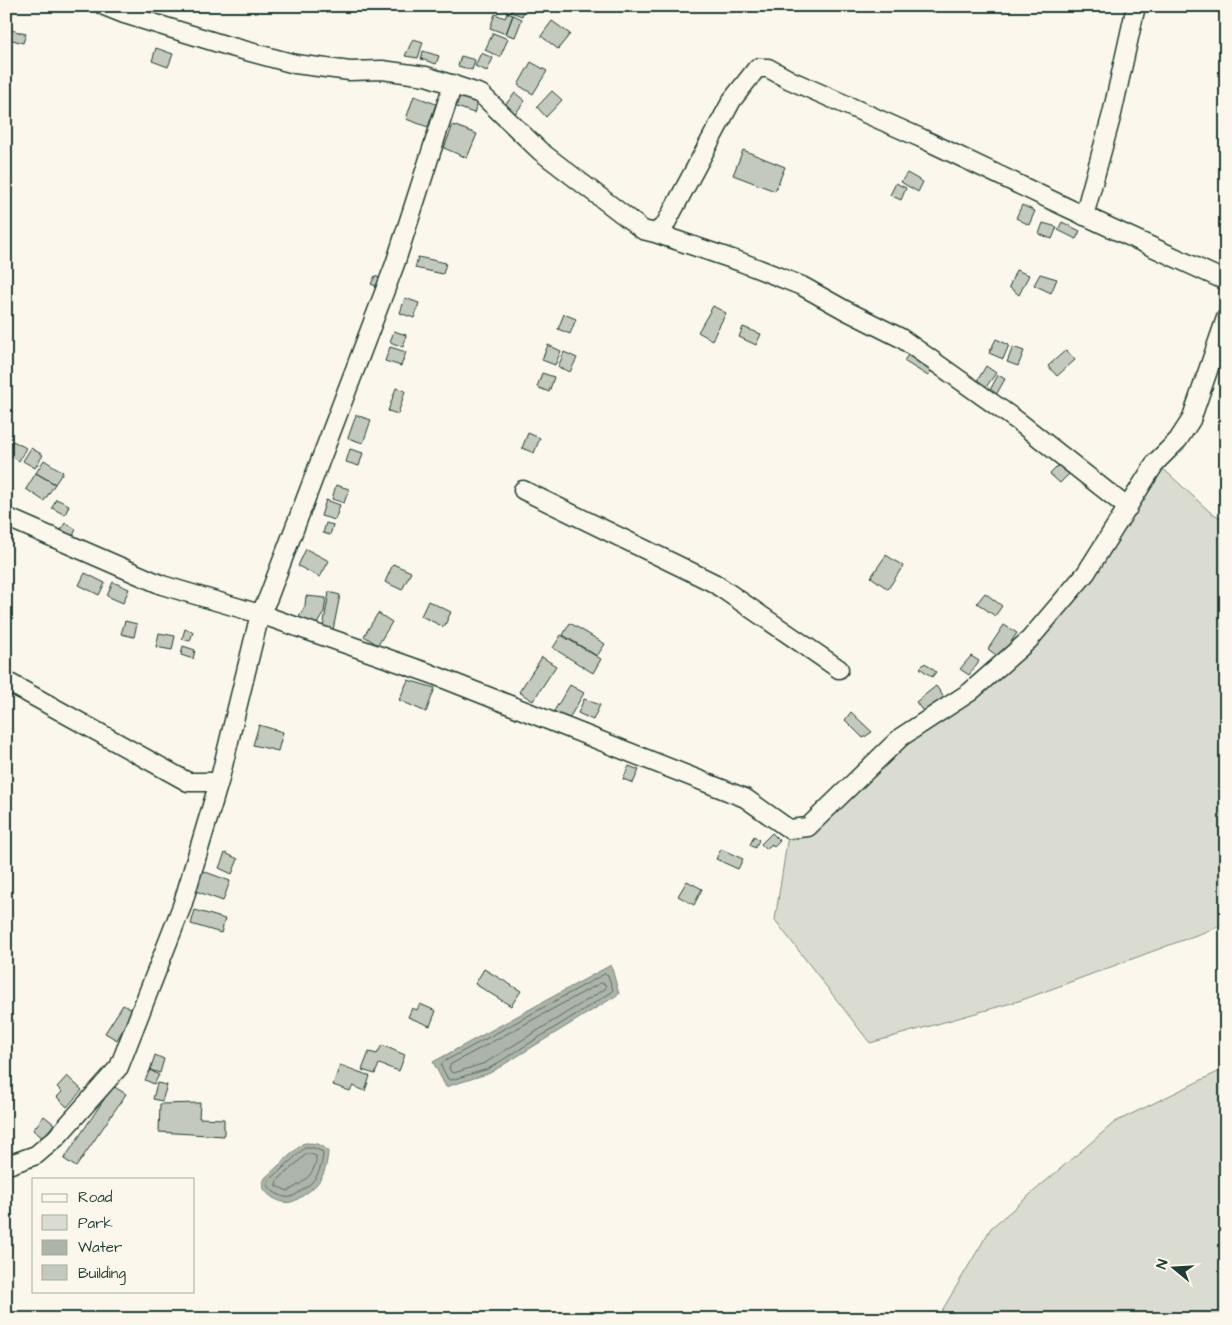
<svg xmlns="http://www.w3.org/2000/svg" width="1232" height="1325" font-family="'Architects Daughter',sans-serif">
	<style>
		.green { fill: #dbdcd1; stroke: #7d8c82 }
		.water { fill: #adb4aa; stroke: #74847b }
		.lines { fill: none; stroke-linecap: round; stroke-linejoin: round }
		.shore { stroke: #586d63; stroke-width: 1 }
		.building { fill: #c4c9be; stroke: #1f3d34 }
		.minor-casing { stroke: #1f3d34; stroke-width: 21 }
		.minor { stroke: #fbf7ec; stroke-width: 18 }
	</style>
	<rect width="100%" height="100%" fill="#fbf7ec"/>
	<filter id="ink" filterUnits="userSpaceOnUse"><feTurbulence type="fractalNoise" baseFrequency=".02" numOctaves="2"/><feDisplacementMap in="SourceGraphic" scale="10" xChannelSelector="R" yChannelSelector="G"/><feConvolveMatrix kernelMatrix="1 2 1 2 8 2 1 2 1" color-interpolation-filters="sRGB"/></filter>
	<g filter="url(#ink)">
		<path class="green" d="M 1156,462 L 1210,512 L 1226,521 L 1226,924 L 1022,1000 L 870,1043 L 775,920 L 789,829 L 808,827 L 1029,640 Z
			M 1226,1068 L 1226,1319 L 937,1319 L 991,1228 L 1115,1122 Z"/>
		<path class="water" d="M 611,965 L 619,994 L 490,1073 L 446,1087 L 433,1062 Z
			M 305,1143 C 314,1143 324,1144 328,1152 C 326,1174 321,1184 301,1197 C 298,1199 295,1201 291,1202 C 282,1205 264,1195 263,1185 C 263,1183 264,1180 265,1178 L 302,1144 Z"/>
		<g class="lines">
			<path class="shore" d="M 605,974 L 608,975 L 613,990 L 612,992 L 488,1069 L 451,1080 L 448,1079 L 441,1066 L 442,1063 Z
				M 601,983 L 605,984 L 606,987 L 605,989 L 485,1063 L 454,1073 L 451,1072 L 449,1068 L 450,1065 Z
				M 305,1148 L 314,1148 L 323,1152 C 322,1170 316,1182 301,1191 C 298,1193 294,1196 291,1197 C 285,1199 273,1193 270,1188 C 267,1185 268,1184 269,1181 Z
				M 307,1154 L 311,1154 L 316,1156 C 317,1173 302,1184 288,1191 L 276,1186 L 276,1184 L 277,1181 Z"/>
		</g>
		<path class="building" d="M 503,6 L 513,6 L 511,12 L 502,9 Z
			M 513,6 L 526,6 L 522,16 L 511,12 Z
			M 507,13 L 513,15 L 506,34 L 490,28 L 495,14 L 505,18 Z
			M 513,15 L 522,19 L 515,37 L 506,34 Z
			M 552,21 L 570,34 L 558,49 L 541,36 Z
			M 11,30 L 26,34 L 23,43 L 9,39 Z
			M 493,33 L 508,39 L 500,57 L 485,50 Z
			M 413,39 L 423,42 L 418,58 L 405,56 Z
			M 156,48 L 173,54 L 168,67 L 152,61 Z
			M 423,51 L 439,56 L 436,64 L 421,59 Z
			M 481,53 L 493,58 L 487,71 L 475,66 Z
			M 461,56 L 475,60 L 472,70 L 458,66 Z
			M 531,62 L 547,71 L 533,94 L 518,85 Z
			M 552,91 L 562,100 L 546,117 L 537,107 Z
			M 515,93 L 525,101 L 515,114 L 505,105 Z
			M 458,95 L 478,102 L 474,113 L 454,106 Z
			M 414,96 L 436,104 L 428,127 L 406,119 Z
			M 453,125 L 477,134 L 467,158 L 444,148 Z
			M 743,150 L 785,167 L 775,191 L 733,175 Z
			M 907,173 L 923,182 L 918,192 L 901,182 Z
			M 896,183 L 906,188 L 901,200 L 890,195 Z
			M 1022,205 L 1035,211 L 1029,225 L 1016,218 Z
			M 1062,222 L 1080,231 L 1076,239 L 1058,230 Z
			M 1043,223 L 1057,227 L 1052,239 L 1039,234 Z
			M 418,257 L 446,263 L 443,274 L 415,268 Z
			M 1016,270 L 1029,275 L 1019,295 L 1009,287 Z
			M 1040,274 L 1057,279 L 1051,293 L 1034,285 Z
			M 375,276 L 384,280 L 381,288 L 371,284 Z
			M 405,298 L 419,303 L 414,318 L 400,313 Z
			M 713,306 L 726,313 L 712,340 L 698,332 Z
			M 564,314 L 576,319 L 570,334 L 558,329 Z
			M 743,327 L 761,334 L 756,345 L 739,337 Z
			M 394,331 L 406,335 L 403,347 L 390,342 Z
			M 996,339 L 1009,345 L 1003,359 L 989,353 Z
			M 548,345 L 561,351 L 555,365 L 542,360 Z
			M 390,347 L 406,352 L 401,366 L 385,361 Z
			M 1013,347 L 1024,351 L 1018,366 L 1007,362 Z
			M 1066,350 L 1075,360 L 1057,376 L 1048,366 Z
			M 564,352 L 577,358 L 570,372 L 558,367 Z
			M 909,353 L 933,368 L 928,376 L 904,361 Z
			M 986,366 L 996,373 L 986,387 L 977,381 Z
			M 542,373 L 554,377 L 549,392 L 537,387 Z
			M 998,375 L 1005,379 L 996,395 L 989,392 Z
			M 396,388 L 405,391 L 398,414 L 388,411 Z
			M 356,415 L 371,420 L 363,443 L 348,438 Z
			M 528,433 L 540,438 L 534,453 L 522,448 Z
			M 13,441 L 26,448 L 19,461 L 6,453 Z
			M 31,448 L 43,455 L 35,468 L 23,461 Z
			M 350,449 L 363,453 L 359,466 L 346,462 Z
			M 44,460 L 63,472 L 55,484 L 36,473 Z
			M 1059,465 L 1069,474 L 1060,483 L 1050,474 Z
			M 36,473 L 55,484 L 44,501 L 26,489 Z
			M 336,485 L 349,489 L 344,503 L 332,499 Z
			M 56,499 L 69,505 L 65,515 L 52,508 Z
			M 326,500 L 340,505 L 335,520 L 321,516 Z
			M 65,523 L 76,529 L 73,536 L 61,530 Z
			M 326,523 L 333,525 L 330,535 L 323,533 Z
			M 306,549 L 329,561 L 320,577 L 298,566 Z
			M 886,555 L 903,566 L 888,589 L 871,577 Z
			M 393,564 L 411,572 L 402,590 L 385,582 Z
			M 85,573 L 105,583 L 99,595 L 79,585 Z
			M 113,582 L 129,589 L 123,603 L 107,596 Z
			M 329,592 L 340,595 L 333,630 L 323,628 Z
			M 985,593 L 1002,606 L 995,616 L 977,603 Z
			M 306,596 L 326,598 L 324,612 L 317,624 L 298,619 L 305,606 Z
			M 428,601 L 451,612 L 444,627 L 421,616 Z
			M 378,613 L 392,622 L 378,645 L 364,636 Z
			M 125,621 L 137,624 L 134,637 L 121,634 Z
			M 570,623 L 605,644 L 597,656 L 563,635 Z
			M 1004,625 L 1017,633 L 1000,658 L 988,649 Z
			M 185,629 L 193,632 L 190,641 L 182,639 Z
			M 159,633 L 175,636 L 172,650 L 156,647 Z
			M 561,635 L 601,659 L 593,673 L 553,648 Z
			M 183,646 L 195,650 L 193,659 L 181,655 Z
			M 971,656 L 979,661 L 969,675 L 960,669 Z
			M 542,657 L 556,666 L 533,701 L 519,692 Z
			M 925,663 L 936,672 L 932,677 L 920,668 Z
			M 408,680 L 435,688 L 426,712 L 399,700 Z
			M 570,685 L 584,693 L 568,720 L 554,711 Z
			M 936,686 L 945,699 L 925,714 L 916,702 Z
			M 584,699 L 600,705 L 593,720 L 578,713 Z
			M 851,712 L 872,732 L 863,738 L 845,720 Z
			M 259,725 L 283,732 L 278,751 L 253,745 Z
			M 629,766 L 639,770 L 633,783 L 623,779 Z
			M 772,833 L 780,841 L 774,847 L 772,844 L 766,849 L 761,844 Z
			M 754,836 L 759,840 L 755,848 L 750,845 Z
			M 721,849 L 743,859 L 738,869 L 716,859 Z
			M 225,853 L 238,859 L 232,874 L 219,868 Z
			M 200,870 L 230,881 L 223,901 L 193,890 Z
			M 687,881 L 702,889 L 694,905 L 678,896 Z
			M 195,910 L 225,919 L 221,933 L 191,924 Z
			M 484,969 L 521,991 L 511,1006 L 475,984 Z
			M 420,1004 L 436,1011 L 430,1026 L 408,1017 L 412,1008 L 417,1010 Z
			M 123,1005 L 134,1011 L 117,1040 L 105,1033 Z
			M 382,1045 L 405,1055 L 399,1071 L 379,1064 L 375,1074 L 362,1070 L 369,1052 L 377,1054 Z
			M 155,1055 L 164,1059 L 160,1073 L 150,1070 Z
			M 340,1065 L 370,1076 L 365,1091 L 353,1086 L 350,1091 L 333,1085 Z
			M 150,1070 L 159,1075 L 154,1084 L 145,1080 Z
			M 67,1076 L 82,1090 L 67,1107 L 57,1097 L 62,1092 L 57,1087 Z
			M 157,1083 L 167,1085 L 162,1101 L 153,1099 Z
			M 113,1086 L 126,1094 L 76,1167 L 64,1159 Z
			M 200,1103 L 199,1118 L 224,1119 L 224,1136 L 159,1132 L 160,1104 Z
			M 44,1116 L 54,1124 L 43,1138 L 33,1130 Z"/>
		<g class="lines">
			<g class="minor-casing">
				<path id="minor" d="M 104,6 L 124,14 L 228,46 L 295,64 L 350,71 L 382,70 L 426,76 L 481,94 L 540,151 L 643,230 L 655,233 L 665,225 L 732,100 L 757,68 L 768,68 L 790,80 L 921,138 L 1070,209 L 1226,281
					M 1084,216 L 1112,114 L 1136,6
					M 655,233 L 741,262 L 802,286 L 845,310 L 901,338 L 1019,422 L 1128,508
					M 523,490 L 714,583 L 839,669
					M 6,517 L 162,585 L 260,614 L 429,673 L 745,798 L 789,829 L 808,827 L 901,737 L 970,692 L 1029,640 L 1086,573 L 1156,462 L 1178,440 L 1191,420 L 1226,318
					M 6,681 L 188,782 L 219,782
					M 6,1163 L 11,1164 L 36,1155 L 56,1138 L 119,1067 L 182,906 L 219,782 L 260,614 L 268,598 L 395,264 L 453,84"/>
			</g>
			<use href="#minor" class="minor"/>
		</g>
	</g>
	<rect width="1232" height="1325" fill="none" stroke="#fbf7ec" stroke-width="25"/>
	<rect x="12" y="12" width="1207" height="1300" fill="none" stroke="#1f3d34" stroke-width="2" filter="url(#ink)"/>
	<rect x="32" y="1178" width="162" height="115" fill="#fbf7ec" stroke="#a3ada2"/>
	<rect x="42" y="1194" width="25" height="8" fill="#fbf7ec" stroke="#a3ada2"/>
	<text x="78" y="1202" font-size="15" fill="#1f3d34">Road</text>
	<rect x="42" y="1215" width="25" height="15" fill="#dbdcd1" stroke="#a3ada2"/>
	<text x="78" y="1228" font-size="15" fill="#1f3d34">Park</text>
	<rect x="42" y="1240" width="25" height="15" fill="#adb4aa" stroke="#a3ada2"/>
	<text x="78" y="1252" font-size="15" fill="#1f3d34">Water</text>
	<rect x="42" y="1265" width="25" height="15" fill="#c4c9be" stroke="#a3ada2"/>
	<text x="78" y="1278" font-size="15" fill="#1f3d34">Building</text>
	<g transform="translate(1174 1268) rotate(288)" stroke="#fbf7ec" stroke-width="4" paint-order="stroke">
	<path d="M0-4L9 19L0 12L-9 19Z" fill="#1f3d34"/>
	<text y="-8" font-size="14" font-weight="bold" text-anchor="middle" fill="#1f3d34">N</text>
	</g>
</svg>
